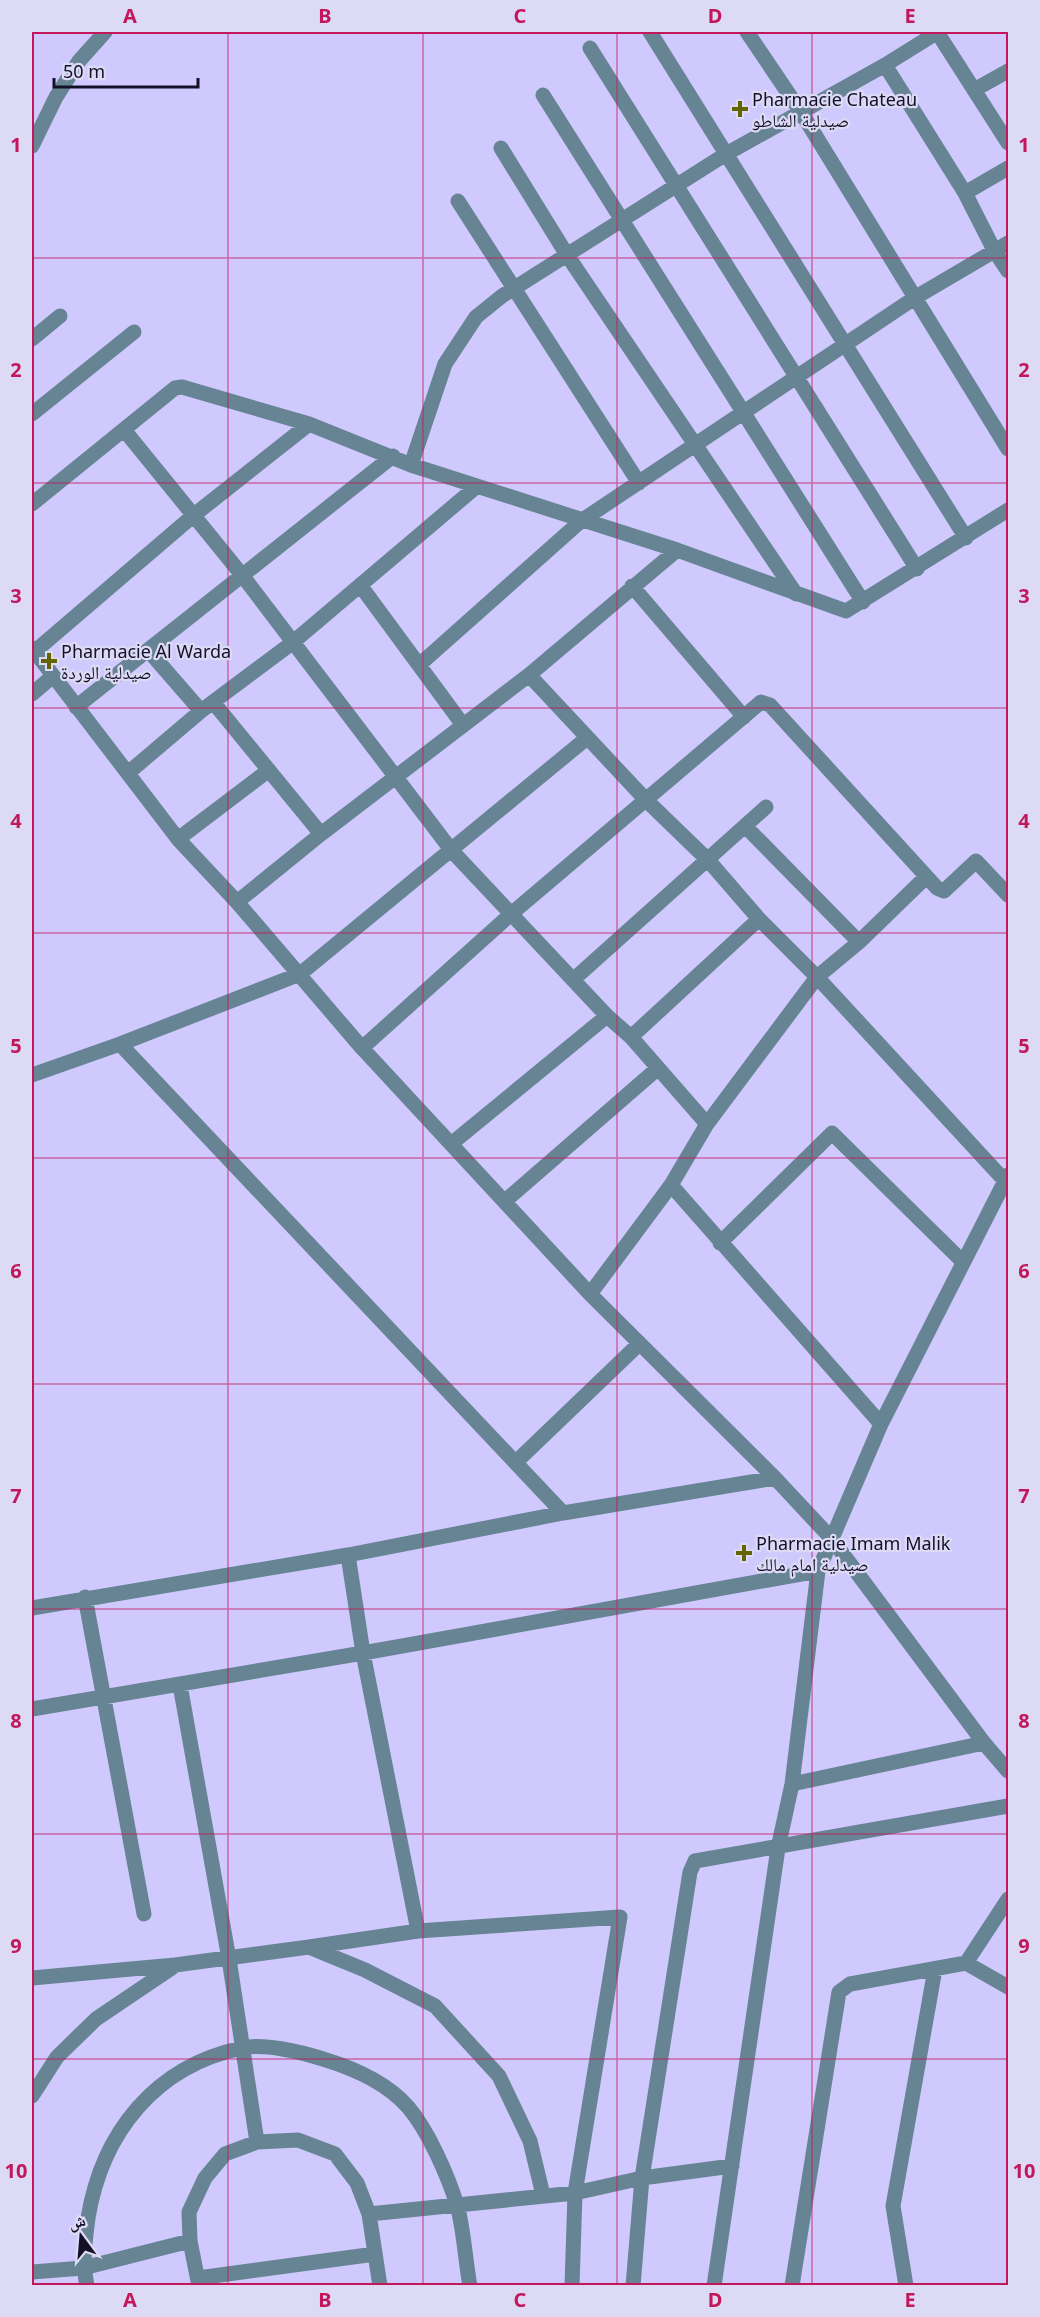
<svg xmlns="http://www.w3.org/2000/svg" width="1040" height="2317" font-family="'Noto Sans','Noto Naskh Arabic',sans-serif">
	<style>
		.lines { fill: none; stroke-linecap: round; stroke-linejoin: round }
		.street { stroke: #668493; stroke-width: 15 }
		.grid { fill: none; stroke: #c2185b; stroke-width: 1.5; stroke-opacity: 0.55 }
		.poi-dot { fill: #646500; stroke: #dddaf5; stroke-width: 2 }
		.labels { text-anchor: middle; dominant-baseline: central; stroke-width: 4.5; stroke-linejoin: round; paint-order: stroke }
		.poi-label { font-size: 18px; fill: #141027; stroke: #dddaf5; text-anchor: start }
		.neatline { fill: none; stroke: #c2185b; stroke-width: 2 }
		.grid-label { font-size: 20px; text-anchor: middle; font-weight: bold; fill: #c2185b }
	</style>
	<rect width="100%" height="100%" fill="#d0c9fe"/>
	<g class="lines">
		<path class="street" d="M 650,32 L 966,538
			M 747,32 L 801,112 L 1008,449
			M 937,32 L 1008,143
			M 590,48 L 917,569
			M 885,65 L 965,193 L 994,250 L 1008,271
			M 974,90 L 1008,71
			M 543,95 L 863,602
			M 32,146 L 56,97 L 79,61 L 105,32
			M 501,148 L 567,255 L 796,594
			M 965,193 L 1008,168
			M 458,201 L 639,483
			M 32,339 L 60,316
			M 32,414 L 134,332
			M 125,431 L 242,575 L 452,851 L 607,1016 L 631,1037 L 707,1124
			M 411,465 L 445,364 L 476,317 L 502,296 L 726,154 L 885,65 L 938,32
			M 32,504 L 175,388 L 182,387 L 309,424 L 411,465 L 677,550 L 846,611 L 1008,510
			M 360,585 L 463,725
			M 632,586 L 744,717
			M 32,648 L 178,839 L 237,902 L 362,1048 L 590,1294 L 775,1478 L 831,1538 L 984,1743 L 1008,1771
			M 148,650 L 201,711
			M 34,652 L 194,515 L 309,424
			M 419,665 L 581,521 L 916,297 L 1008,243
			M 529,675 L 646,800 L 708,860 L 759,919 L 817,977 L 1005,1181
			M 32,694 L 53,676
			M 213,702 L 321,834
			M 76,707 L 393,456
			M 128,773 L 201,711 L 292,643 L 476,487
			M 745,826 L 859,942
			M 178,839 L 269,770
			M 237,902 L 321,834 L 529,675 L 677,550
			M 574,979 L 766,807
			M 631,1037 L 759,919
			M 120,1044 L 563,1513
			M 362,1048 L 511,914 L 761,702 L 770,705 L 937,888 L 944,891 L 976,861 L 1008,895
			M 32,1075 L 120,1044 L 300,974 L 587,738
			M 451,1144 L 607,1016
			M 671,1185 L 881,1424
			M 505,1201 L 657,1069
			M 720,1243 L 832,1133 L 963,1262
			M 590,1294 L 671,1185 L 707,1124 L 817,977 L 859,942 L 926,877
			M 516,1462 L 639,1344
			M 348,1555 L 363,1653 L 418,1931
			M 85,1597 L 144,1914
			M 32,1608 L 348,1555 L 563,1513 L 775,1478
			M 180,1685 L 229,1959 L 257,2142
			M 32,1709 L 363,1653 L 818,1571
			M 792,1784 L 984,1743
			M 309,1947 L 418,1931 L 620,1917 L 575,2193 L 572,2286
			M 966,1963 L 1008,1899
			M 32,1978 L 175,1965 L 309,1947 L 365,1970 L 435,2006 L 499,2076 L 530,2141 L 543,2195
			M 32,2096 L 57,2057 L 96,2019 L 173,1967
			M 369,2214 L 575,2193 L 642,2178 L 732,2166
			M 32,2272 L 83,2268 L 190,2241
			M 198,2278 L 375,2254
			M 87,2286 C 82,2263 85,2241 88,2218 C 102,2133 155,2066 242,2048 C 264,2043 301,2052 323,2059 C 353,2068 387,2083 408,2107 C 428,2130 448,2176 457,2205 C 464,2230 465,2259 470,2286
			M 199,2286 L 190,2241 L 189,2212 L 205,2178 L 225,2154 L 257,2142 L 298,2140 L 335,2154 L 357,2183 L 369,2214 L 380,2286
			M 633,2286 L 642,2178 L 690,1872 L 695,1861 L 1008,1806
			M 714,2286 L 778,1848 L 792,1784 L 818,1571 L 881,1424 L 1008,1175
			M 792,2286 L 839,1992 L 850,1984 L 966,1963 L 1008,1987
			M 906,2286 L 893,2206 L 935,1969"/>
	</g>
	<path class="grid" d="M 228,32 L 228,2286M 423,32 L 423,2286M 617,32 L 617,2286M 812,32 L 812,2286M 32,258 L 1008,258M 32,483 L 1008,483M 32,708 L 1008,708M 32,933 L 1008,933M 32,1158 L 1008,1158M 32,1384 L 1008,1384M 32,1609 L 1008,1609M 32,1834 L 1008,1834M 32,2059 L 1008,2059"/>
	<g class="poi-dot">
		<path d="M737 100h6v6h6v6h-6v6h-6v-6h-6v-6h6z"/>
		<path d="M46 652h6v6h6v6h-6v6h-6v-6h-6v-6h6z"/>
		<path d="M741 1544h6v6h6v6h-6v6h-6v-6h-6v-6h6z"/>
	</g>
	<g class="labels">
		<g class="poi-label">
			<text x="752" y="99">Pharmacie Chateau<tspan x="752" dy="21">صيدلية الشاطو</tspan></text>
			<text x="61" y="651">Pharmacie Al Warda<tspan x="61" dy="21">صيدلية الوردة</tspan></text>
			<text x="756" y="1543">Pharmacie Imam Malik<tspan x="756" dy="21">صيدلية امام مالك</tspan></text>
		</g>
	</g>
	<rect width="1040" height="2317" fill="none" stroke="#dddaf5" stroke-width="66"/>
	<g transform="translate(81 2236) rotate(344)" stroke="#dddaf5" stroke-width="4.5" paint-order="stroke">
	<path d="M0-4.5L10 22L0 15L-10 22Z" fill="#141027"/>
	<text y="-9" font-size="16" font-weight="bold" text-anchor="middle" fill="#141027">ش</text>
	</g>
	<path d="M54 78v9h144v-9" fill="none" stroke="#141027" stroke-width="3"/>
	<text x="63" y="78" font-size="18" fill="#141027" stroke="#dddaf5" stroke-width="4.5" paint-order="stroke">50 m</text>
	<rect x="33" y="33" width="974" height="2251" class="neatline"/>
	<g class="grid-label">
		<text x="130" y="23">A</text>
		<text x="325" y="23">B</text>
		<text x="520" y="23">C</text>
		<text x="715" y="23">D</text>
		<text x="910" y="23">E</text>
		<text x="16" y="152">1</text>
		<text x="1024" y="152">1</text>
		<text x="16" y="377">2</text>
		<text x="1024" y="377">2</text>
		<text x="16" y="603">3</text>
		<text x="1024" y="603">3</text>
		<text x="16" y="828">4</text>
		<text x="1024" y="828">4</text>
		<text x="16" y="1053">5</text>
		<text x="1024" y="1053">5</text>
		<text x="16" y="1278">6</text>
		<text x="1024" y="1278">6</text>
		<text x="16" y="1503">7</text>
		<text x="1024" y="1503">7</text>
		<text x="16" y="1728">8</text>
		<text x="1024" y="1728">8</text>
		<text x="16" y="1953">9</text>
		<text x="1024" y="1953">9</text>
		<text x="16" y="2178">10</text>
		<text x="1024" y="2178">10</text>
		<text x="130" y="2307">A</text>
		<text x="325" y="2307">B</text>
		<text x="520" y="2307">C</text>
		<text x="715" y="2307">D</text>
		<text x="910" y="2307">E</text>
	</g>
</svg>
